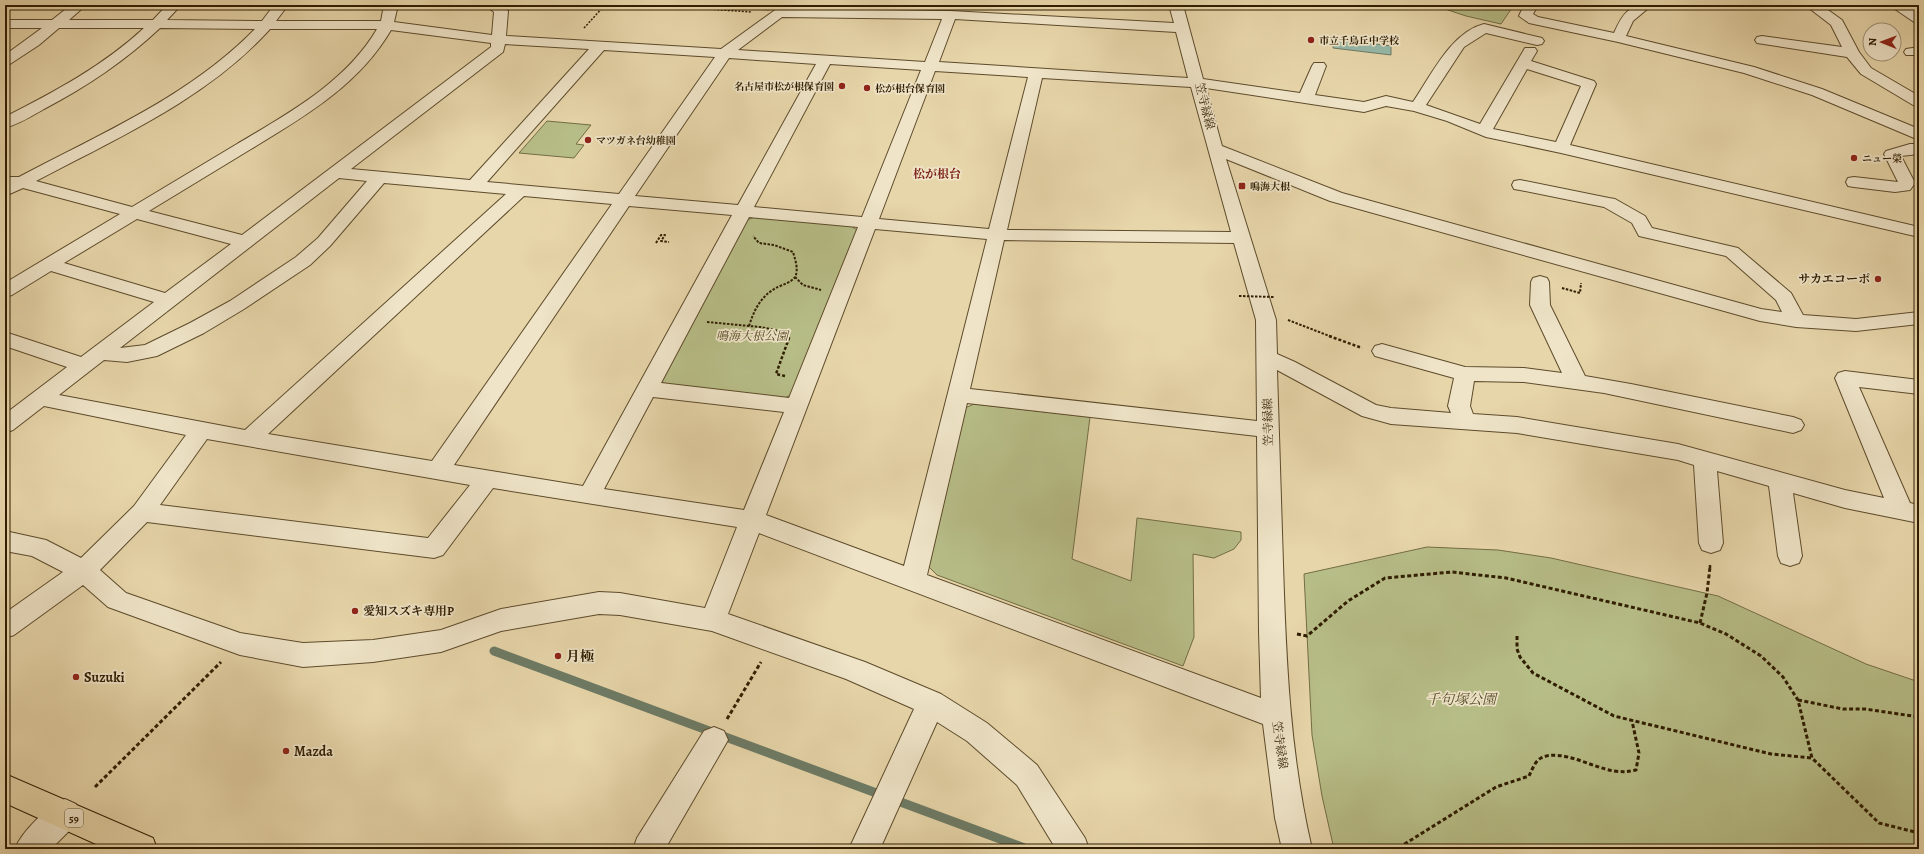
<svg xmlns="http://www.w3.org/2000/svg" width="1924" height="854" font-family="Alegreya,'Noto Serif JP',serif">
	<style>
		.green { fill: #b7bd87; stroke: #736d44 }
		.water { fill: #97b9aa; stroke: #6d7b66 }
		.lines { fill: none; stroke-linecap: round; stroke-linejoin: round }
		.stream { stroke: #6d7b66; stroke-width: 9 }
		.minor-casing { stroke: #5d4b2b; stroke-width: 2 }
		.major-casing { stroke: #2f1d01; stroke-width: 2 }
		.path-far3 { stroke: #2f1d01; stroke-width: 1.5; stroke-dasharray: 2 1.5; stroke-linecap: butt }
		.path-far2 { stroke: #2f1d01; stroke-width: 2; stroke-dasharray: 2.5 1.5; stroke-linecap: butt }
		.path-far1 { stroke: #2f1d01; stroke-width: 2.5; stroke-dasharray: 3 2; stroke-linecap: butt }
		.path { stroke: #2f1d01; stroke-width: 3; stroke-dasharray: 4 2.5; stroke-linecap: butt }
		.minor { fill: #efe4c8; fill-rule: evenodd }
		.major { fill: #e7d6aa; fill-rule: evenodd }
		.path-bridge { stroke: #2f1d01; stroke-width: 2; stroke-dasharray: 2.5 1.5; stroke-linecap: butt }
		.poi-dot { fill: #8f2418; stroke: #efe4c8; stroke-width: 1.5 }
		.labels { text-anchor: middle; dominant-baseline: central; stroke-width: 3.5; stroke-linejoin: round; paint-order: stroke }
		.far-poi-label { font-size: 10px; font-weight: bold; fill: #2f1d01; stroke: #efe4c8; text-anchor: start }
		.shield { fill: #efe4c8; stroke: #69593d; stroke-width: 1 }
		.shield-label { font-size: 11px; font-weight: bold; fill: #2f1d01 }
		.street-label { font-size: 12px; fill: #2f1d01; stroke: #efe4c8 }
		.far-quarter-label { font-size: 12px; font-weight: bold; fill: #7a1f14; stroke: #efe4c8 }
		.poi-label { font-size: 12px; font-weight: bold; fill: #2f1d01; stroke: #efe4c8; text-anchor: end }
		.park-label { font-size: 12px; font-style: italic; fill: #584d29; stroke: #efe4c8 }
		.near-poi-label { font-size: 14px; font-weight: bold; fill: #2f1d01; stroke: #efe4c8; text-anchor: start }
		.near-park-label { font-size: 14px; font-style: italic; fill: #584d29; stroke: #efe4c8 }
	</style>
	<rect width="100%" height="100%" fill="#e7d6aa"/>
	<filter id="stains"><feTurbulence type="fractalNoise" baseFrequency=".005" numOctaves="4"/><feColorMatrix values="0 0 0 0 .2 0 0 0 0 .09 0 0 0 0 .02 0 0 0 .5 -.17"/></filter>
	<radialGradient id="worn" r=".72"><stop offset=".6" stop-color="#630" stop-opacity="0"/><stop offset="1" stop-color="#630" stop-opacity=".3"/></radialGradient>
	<path class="green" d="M 694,5 L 779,5 L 769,10 Z
		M 1433,5 L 1514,5 L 1501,24 L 1466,16 Z
		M 547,121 L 591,125 L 576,144 L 584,145 L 574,158 L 519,153 Z
		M 755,217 L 851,226 L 857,230 L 791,395 L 780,400 L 667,387 L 661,380 L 747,220 Z
		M 974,404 L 1090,417 L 1072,559 L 1131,581 L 1137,518 L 1241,532 L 1241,540 L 1234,549 L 1214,558 L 1193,554 L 1194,637 L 1183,666 L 937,575 L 928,566 L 965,408 Z
		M 1427,547 L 1498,550 L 1551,558 L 1718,596 L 1866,664 L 1919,682 L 1919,849 L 1334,849 L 1322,796 L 1312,735 L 1304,574 Z"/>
	<path class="water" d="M 1334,38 L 1391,46 L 1391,55 L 1333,48 Z"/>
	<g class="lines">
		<path class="stream" d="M 494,651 L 1027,849"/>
		<g class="minor-casing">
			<path id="minor" d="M 71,5 L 86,5 L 69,20 L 153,20 L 167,5 L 181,5 L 167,20 L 262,21 L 274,5 L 288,5 L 276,21 L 381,21 L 384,5 L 398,5 L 394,22 L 492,35 L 494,12 L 485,5 L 501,5 L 508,11 L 506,36 L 721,49 L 782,5 L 797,5 L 793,9 L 950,11 L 1174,23 L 1169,5 L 1183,5 L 1203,79 L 1300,93 L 1312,66 L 1314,63 L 1324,63 L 1326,66 L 1315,95 L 1364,102 L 1386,96 L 1413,102 C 1431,76 1451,32 1484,24 L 1542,38 L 1544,41 L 1542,44 L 1537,45 L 1486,33 L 1464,47 L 1426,105 L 1480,124 L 1525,48 L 1535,48 L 1537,51 L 1531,61 L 1594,81 L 1596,84 L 1570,145 L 1919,227 L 1919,237 L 1561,153 L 1486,137 L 1447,121 L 1414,111 L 1386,106 L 1364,112 L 1206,88 L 1222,146 L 1342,193 L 1761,309 L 1782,312 L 1776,300 L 1726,256 L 1639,236 L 1632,223 L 1604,207 L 1520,190 L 1514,189 L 1512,185 L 1514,181 L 1520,180 L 1609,198 L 1615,199 L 1645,216 L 1652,228 L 1738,248 L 1791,293 L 1803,315 L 1856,319 L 1919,312 L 1919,324 L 1856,331 L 1796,327 L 1760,321 L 1330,201 L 1226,159 L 1276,320 L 1277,354 L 1295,362 L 1376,405 L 1391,408 L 1451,413 L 1448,406 L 1454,378 L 1375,356 L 1372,351 L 1375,346 L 1382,344 L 1465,367 L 1524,368 L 1562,373 L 1530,305 L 1531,282 L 1533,278 L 1540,276 L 1547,278 L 1549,282 L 1550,305 L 1585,376 L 1631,384 L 1793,417 L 1801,420 L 1804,425 L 1801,430 L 1793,433 L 1604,393 L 1524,382 L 1474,381 L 1470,406 L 1473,414 L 1517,417 L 1678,444 L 1845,490 L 1884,498 L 1835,378 L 1838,373 L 1845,371 L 1919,380 L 1919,394 L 1859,387 L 1910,503 L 1919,505 L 1919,523 L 1845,508 L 1793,493 L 1802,556 L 1799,563 L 1790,566 L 1781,563 L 1778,556 L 1769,486 L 1717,471 L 1723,543 L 1720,550 L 1711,553 L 1702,550 L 1699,543 L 1694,465 L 1678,460 L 1517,433 L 1391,424 L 1362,416 L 1277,370 C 1279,435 1281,499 1283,564 C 1286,660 1290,755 1312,849 L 1282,849 L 1275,818 L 1263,724 L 759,533 L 728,614 L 865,662 L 941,694 L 987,723 L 1037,765 L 1085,838 L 1089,849 L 1056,849 L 1017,785 L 967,741 L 937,722 L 880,849 L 849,849 L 914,709 L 846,679 L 712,631 L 620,615 L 599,614 L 501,631 L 441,652 L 373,662 L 303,667 L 240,655 L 108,607 L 83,585 L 14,635 L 5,638 L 5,613 L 63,572 L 32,556 L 5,551 L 5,531 L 46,540 L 81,558 L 134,506 L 186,435 L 44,406 L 13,430 L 5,433 L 5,414 L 67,367 L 5,346 L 5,332 L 81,357 L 154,302 L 51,271 L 12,295 L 5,297 L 5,283 L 120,214 L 23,188 L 5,196 L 5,184 L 8,183 L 7,181 L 9,177 L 19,177 C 100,134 190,96 255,29 L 160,28 C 125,61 86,87 44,109 C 32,116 19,124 5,128 L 5,117 C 54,92 103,66 144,28 L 59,28 L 39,45 L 10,64 L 5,65 L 5,55 L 42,28 L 5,28 L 5,20 L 52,20 ZM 782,17 L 942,19 L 925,62 L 738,50 ZM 955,19 L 1176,32 L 1188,78 L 939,62 ZM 270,29 L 377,29 C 346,82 289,113 237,144 C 202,165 167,186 132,207 L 36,181 C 117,138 207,99 270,29 ZM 391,30 L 491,43 L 491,47 L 242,235 L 149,211 C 183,190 217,170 251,149 C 304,117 359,85 391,30 ZM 505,44 L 589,49 L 470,180 L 351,169 L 503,52 ZM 604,50 L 715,57 L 619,194 L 487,182 ZM 729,58 L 816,64 L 738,205 L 635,196 ZM 830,64 L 921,70 L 862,217 L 754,207 ZM 1527,69 L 1581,86 L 1556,142 L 1493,129 ZM 935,71 L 1028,77 L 989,229 L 879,219 ZM 1042,78 L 1191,87 L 1231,232 L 1007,230 ZM 339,178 L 367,181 L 318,238 L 296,257 L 230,301 L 190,323 L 145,345 L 120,348 ZM 384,183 L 506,194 L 245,430 L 59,395 L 104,360 L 127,362 L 157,356 L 204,333 L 244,309 L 310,265 L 330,246 ZM 524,196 L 612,204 L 432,461 L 268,434 ZM 629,206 L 732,215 L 583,486 L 454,465 ZM 749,217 L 858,227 L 789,398 L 661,383 ZM 137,219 L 231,244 L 165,293 L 64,263 ZM 875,229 L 987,239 L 904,566 L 766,515 ZM 1004,240 L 1234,243 L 1256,320 L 1257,421 L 970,389 ZM 653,397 L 784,412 L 744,510 L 604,489 ZM 967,403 L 1257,436 L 1259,632 L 1261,698 L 927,575 ZM 207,439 L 470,485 L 428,538 L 160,505 ZM 493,488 L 737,527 L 705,608 L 620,593 L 599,592 L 501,609 L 441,630 L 373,640 L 303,643 L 240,633 L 126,593 L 100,570 L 147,522 L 434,558 L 443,555 Z
				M 1524,5 L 1538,5 L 1533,14 L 1538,17 L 1614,33 C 1623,13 1628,5 1652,5 L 1633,21 L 1626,36 L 1754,67 L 1822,89 L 1919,129 L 1919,140 L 1812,95 L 1744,73 L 1618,42 L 1529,23 L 1519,16 Z
				M 1805,5 L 1821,5 L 1842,20 L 1859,52 L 1871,68 L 1919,96 L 1919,106 L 1913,105 L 1861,74 L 1847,57 L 1757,43 L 1755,40 L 1757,37 L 1762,36 L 1842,47 L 1831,25 Z
				M 1889,5 L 1905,5 L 1919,13 L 1919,23 L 1914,22 Z
				M 1919,47 L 1919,55 L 1906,55 L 1904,52 L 1906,49 Z
				M 1910,144 L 1919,144 L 1919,154 L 1901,156 L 1915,183 L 1910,190 L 1895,192 L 1854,187 L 1848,186 L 1846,182 L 1848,178 L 1854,177 L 1898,182 L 1884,154 L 1886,151 Z
				M 714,727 L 724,731 L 728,740 L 665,849 L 633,849 L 637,838 L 704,731 Z
				M 65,799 L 76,804 L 80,814 L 76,824 L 51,849 L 15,849 C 22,831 47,807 65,799 Z"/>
		</g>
		<g class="major-casing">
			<path id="major" d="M 5,774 L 153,838 L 157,849 L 107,849 L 5,803 Z"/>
		</g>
		<path class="path-far3" d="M 651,5 L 751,12
			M 584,28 L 605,5"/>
		<path class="path-far2" d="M 656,243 L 661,235 L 665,235 L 661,241 L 669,242
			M 795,277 L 803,285 L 821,290
			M 1562,288 L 1580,293 L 1581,283
			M 1288,320 L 1332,337
			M 707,322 L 760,327 L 785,332 L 788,337
			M 749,326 C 754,310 761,296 776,288 C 781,285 791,283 795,277 C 799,270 795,259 793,252 L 774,245 L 759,243 L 753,236"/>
		<path class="path-far1" d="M 1329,336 L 1362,348
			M 785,376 L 776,374 L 789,338 L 787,336
			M 1710,568 L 1710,565"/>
		<path class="path" d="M 1700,623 L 1707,593 L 1710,567
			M 1297,634 L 1307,636 L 1348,601 L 1385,578 L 1452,572 L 1506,578 L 1700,623 L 1726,634 L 1761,656 L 1783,677 L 1798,700 L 1812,758 L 1879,823 L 1919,833
			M 1517,636 L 1517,649 L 1520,657 L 1533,673 L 1614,716 L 1771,754 L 1812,758
			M 1798,700 L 1843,709 L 1865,709 L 1919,717
			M 727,719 L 761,662
			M 95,787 L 221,662
			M 1915,832 L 1919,814
			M 1400,849 L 1403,845 L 1496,787 L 1529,776 C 1532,770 1535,761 1541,758 C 1561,748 1593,768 1614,771 C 1622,772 1628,772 1636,770 L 1639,753 L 1632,721"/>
		<use href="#minor" class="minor"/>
		<use href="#major" class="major"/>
		<path class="path-bridge" d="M 1239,296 L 1275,297"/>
	</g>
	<g class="poi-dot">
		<circle cx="1311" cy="40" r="4"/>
		<circle cx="842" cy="86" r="4"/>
		<circle cx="867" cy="88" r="4"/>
		<circle cx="588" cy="140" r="4"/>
		<circle cx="1854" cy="158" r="4"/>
		<rect x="1238" y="182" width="8" height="8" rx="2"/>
		<circle cx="1878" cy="279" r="4"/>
		<circle cx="355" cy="611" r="4"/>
		<circle cx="558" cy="656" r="4"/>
		<circle cx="76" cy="677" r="4"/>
		<circle cx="286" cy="751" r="4"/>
	</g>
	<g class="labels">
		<g class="far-poi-label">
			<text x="1319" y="40">市立千鳥丘中学校</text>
			<text x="834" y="86" text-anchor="end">名古屋市松が根保育園</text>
			<text x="875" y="88">松が根台保育園</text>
			<text x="596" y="140">マツガネ台幼稚園</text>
			<text x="1862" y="158">ニュー榮</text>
			<text x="1250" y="186">鳴海大根</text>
		</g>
		<rect class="shield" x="65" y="809" width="18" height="18" rx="3"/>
		<g class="shield-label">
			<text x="74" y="818">59</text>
		</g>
		<g class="street-label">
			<text transform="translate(1205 106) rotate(76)">笠寺緑線</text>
			<text transform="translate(1268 422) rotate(-91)">笠寺緑線</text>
			<text transform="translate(1280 745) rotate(82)">笠寺緑線</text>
		</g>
		<g class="far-quarter-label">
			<text x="937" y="174">松が根台</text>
		</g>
		<g class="poi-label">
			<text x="1870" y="279">サカエコーポ</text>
			<text x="363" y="611" text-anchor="start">愛知スズキ専用P</text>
		</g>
		<g class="park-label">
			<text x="752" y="336">鳴海大根公園</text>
		</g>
		<g class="near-poi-label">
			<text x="566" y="656">月極</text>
			<text x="84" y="677">Suzuki</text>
			<text x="294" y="751">Mazda</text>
		</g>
		<g class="near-park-label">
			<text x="1461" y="699">千句塚公園</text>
		</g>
	</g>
	<rect width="1924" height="854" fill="none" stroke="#e7d6aa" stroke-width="20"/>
	<rect x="6" y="6" width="1912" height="842" fill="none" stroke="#2f1d01" stroke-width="2"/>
	<rect x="10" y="10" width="1904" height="834" fill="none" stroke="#2f1d01"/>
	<g transform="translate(1882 42) rotate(271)"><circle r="19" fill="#efe4c8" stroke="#a29478"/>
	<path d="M0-3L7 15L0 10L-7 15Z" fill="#8f2418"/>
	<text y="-6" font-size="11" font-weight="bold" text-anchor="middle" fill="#2f1d01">N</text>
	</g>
	<rect width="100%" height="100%" filter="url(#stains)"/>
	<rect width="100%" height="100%" fill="url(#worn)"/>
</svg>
